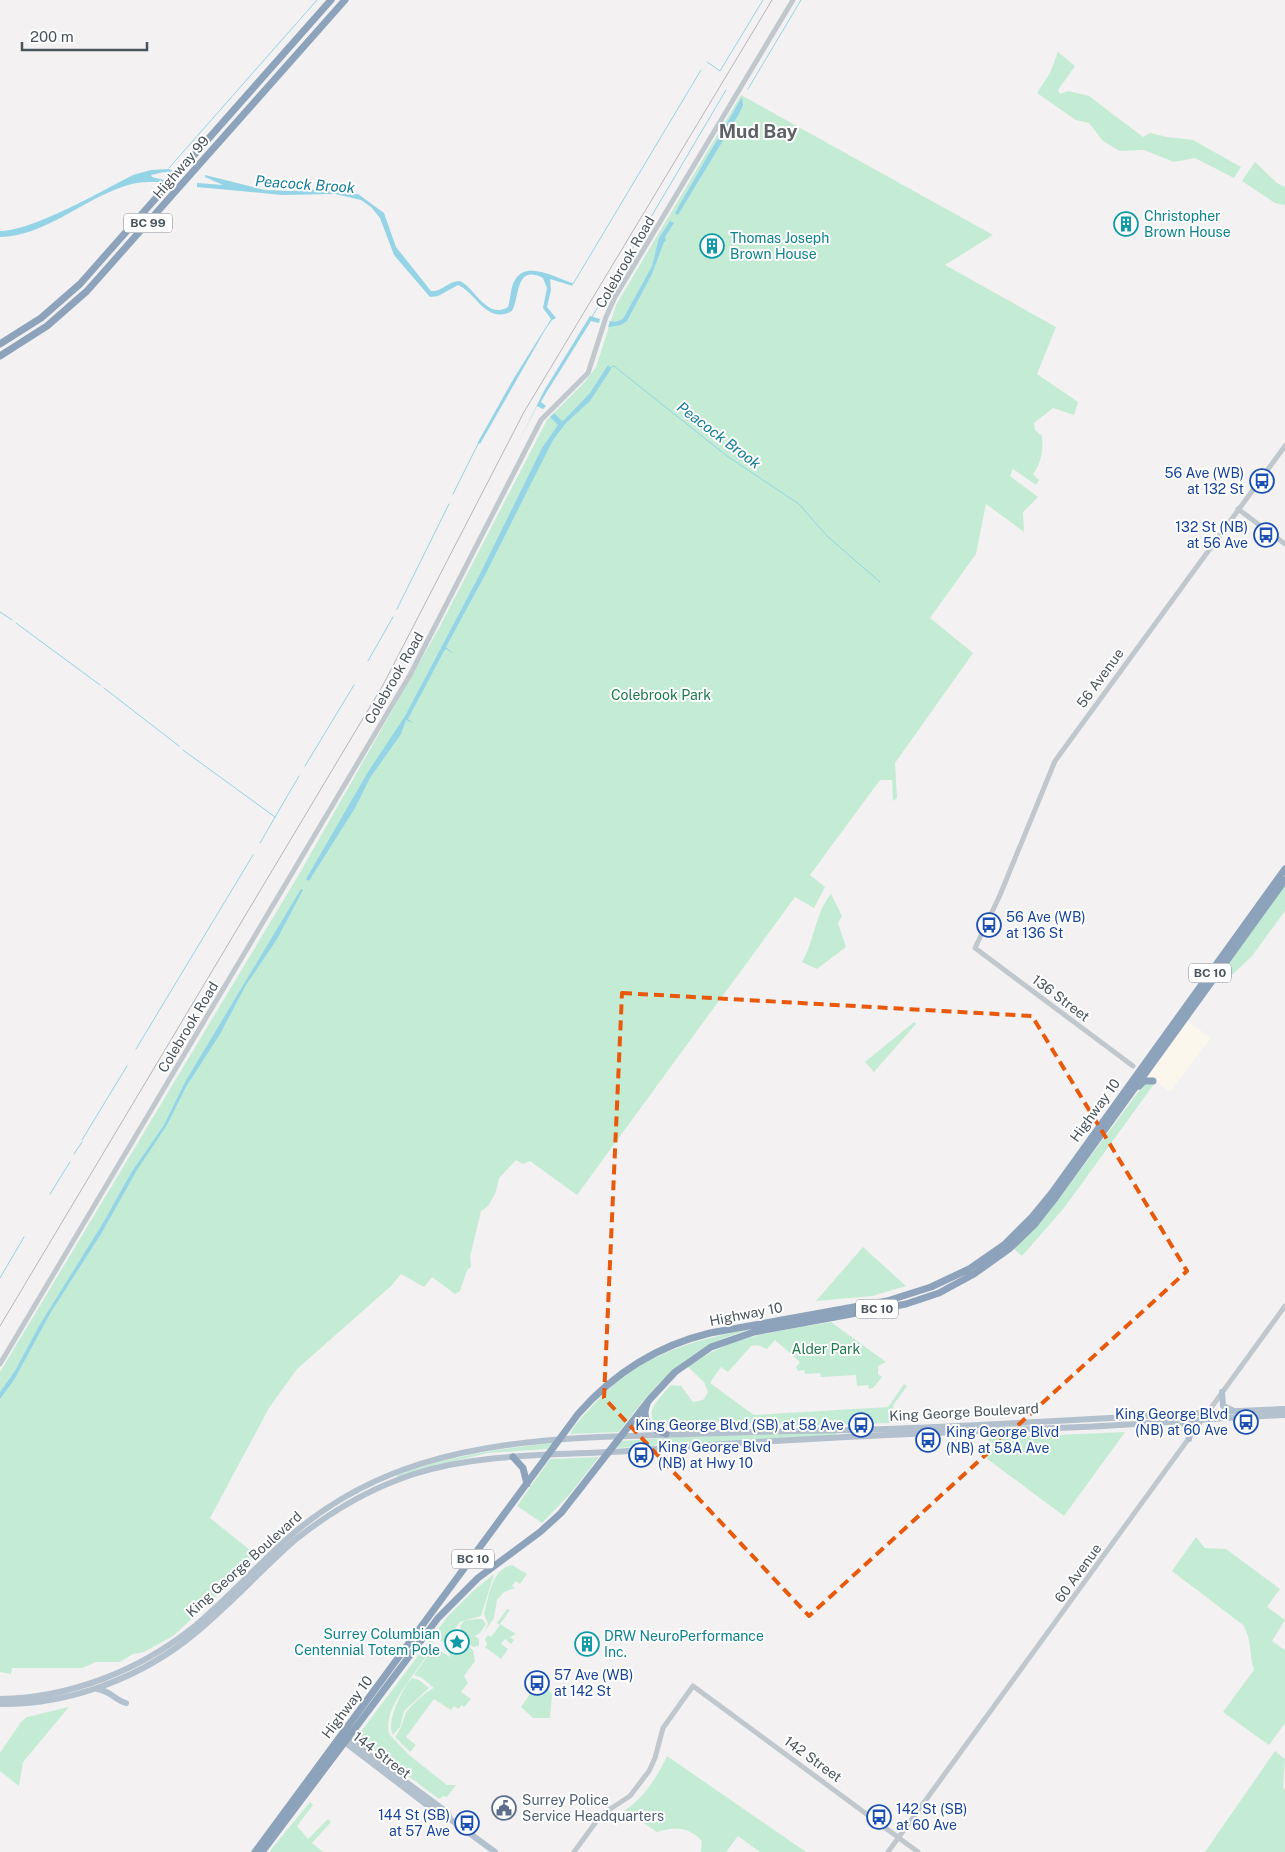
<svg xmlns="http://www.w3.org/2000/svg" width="1285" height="1852" font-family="'Public Sans',sans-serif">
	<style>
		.commercial { fill: #fbf7ed }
		.green { fill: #c4ecd4 }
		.water { fill: #94d4e6 }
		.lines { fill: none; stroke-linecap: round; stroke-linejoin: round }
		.stream { stroke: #94d4e6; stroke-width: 1 }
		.minor { stroke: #c0c8ce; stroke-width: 5 }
		.major { stroke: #b3c0cd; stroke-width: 6 }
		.highway { stroke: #8da3bb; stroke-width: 7 }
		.rail { stroke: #b4b6bb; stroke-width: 1 }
		.marked { fill: none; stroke: #e8590c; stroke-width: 4; stroke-dasharray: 10 6; stroke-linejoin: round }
		.labels { text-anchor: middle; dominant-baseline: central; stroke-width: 4; stroke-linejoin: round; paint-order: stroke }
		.shield { fill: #fff; stroke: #80878e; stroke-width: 1 }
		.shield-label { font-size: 12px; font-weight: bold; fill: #4a545d }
		.street-label { font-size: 14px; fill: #4a545d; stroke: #fff }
		.culture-label { font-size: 14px; fill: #0d838f; stroke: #fff; text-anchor: start }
		.transit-label { font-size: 14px; fill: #164399; stroke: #fff; text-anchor: end }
		.park-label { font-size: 14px; fill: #1f7a4e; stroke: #fff }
		.service-label { font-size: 14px; fill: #4e5e75; stroke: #fff; text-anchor: start }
		.water-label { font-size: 15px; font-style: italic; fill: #187e9b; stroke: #fff }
		.district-label { font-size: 19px; font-weight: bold; fill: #5e6165; stroke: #fff }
	</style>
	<rect width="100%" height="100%" fill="#f3f1f1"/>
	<path class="commercial" d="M 1185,1019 L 1211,1038 L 1170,1092 L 1145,1074 Z"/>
	<path class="green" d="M 1058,52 L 1075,66 L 1058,90 L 1060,94 L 1068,91 L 1089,96 L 1143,137 L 1150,133 L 1167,137 L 1193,140 L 1241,167 L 1234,178 L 1195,158 L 1174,162 L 1144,150 L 1120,151 L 1103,141 L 1089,123 L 1076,120 L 1037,93 L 1050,73 Z
		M 741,95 L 993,235 L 945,265 L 1056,327 L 1037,374 L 1078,402 L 1074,415 L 1053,408 L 1034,423 L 1035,430 L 1042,436 C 1043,451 1042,462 1033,474 L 1039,480 L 1036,485 L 1013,469 L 1010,476 L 1006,473 L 1038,497 L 1023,512 L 1024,532 L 986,504 L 976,554 L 930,618 L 973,653 L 895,763 L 897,798 L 893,801 L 892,780 L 880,780 L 810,875 L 825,887 L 814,908 L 795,897 L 577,1195 L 530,1161 L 523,1164 L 516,1160 L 499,1178 L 496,1192 L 488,1206 L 481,1211 L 470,1257 L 471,1267 L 467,1270 L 460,1291 L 455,1294 L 432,1277 L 424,1287 L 401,1274 L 391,1286 L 297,1369 L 269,1408 L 210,1518 L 250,1550 L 256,1551 L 258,1555 C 252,1564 244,1564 239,1575 L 173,1636 L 144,1652 L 133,1654 L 120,1662 L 96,1662 L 82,1668 L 12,1668 L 11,1674 L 0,1672 L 0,1372 L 298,876 L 438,630 L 547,420 L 585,382 L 596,367 L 616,305 Z
		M 1255,162 L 1277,183 L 1285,187 L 1285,205 L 1275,203 L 1242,181 Z
		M 1285,885 L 1285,911 L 1252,956 L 1232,975 L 1223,969 Z
		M 831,894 L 842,916 L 838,923 L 846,947 L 817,969 L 802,962 C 815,940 815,913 831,894 Z
		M 914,1022 L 916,1024 L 874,1072 L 865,1062 Z
		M 1147,1083 L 1154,1084 L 1064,1208 L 1022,1256 L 1014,1249 L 1049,1212 L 1142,1087 Z
		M 863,1247 L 906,1286 L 872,1296 L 816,1301 Z
		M 831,1322 L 886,1362 L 878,1366 L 878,1374 L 882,1377 L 873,1388 L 869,1389 L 868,1385 L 857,1386 L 856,1375 L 821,1377 L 820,1373 L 805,1374 L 804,1370 L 798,1371 L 796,1367 L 800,1362 L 775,1340 L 767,1349 L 757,1345 L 751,1346 L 728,1372 L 721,1367 L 710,1383 L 754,1415 L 888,1407 L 904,1384 L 907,1386 L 894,1404 L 890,1423 L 800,1426 L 718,1422 L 663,1425 C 637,1419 662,1395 671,1385 L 681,1386 L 693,1402 L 703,1400 L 708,1392 L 704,1382 L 688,1367 C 728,1335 782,1331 831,1322 Z
		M 765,1326 C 694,1341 661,1376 619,1432 L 570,1434 C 576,1422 588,1411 597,1401 C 645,1350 699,1339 765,1326 Z
		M 837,1431 L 836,1435 L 616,1448 L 622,1441 L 709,1435 Z
		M 1125,1432 L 1064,1516 L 986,1458 L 995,1445 L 986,1438 Z
		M 553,1443 L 547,1449 L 488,1453 L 429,1467 L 397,1477 L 397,1475 C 448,1456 499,1449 553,1443 Z
		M 599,1457 L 569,1495 L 542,1523 L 517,1506 L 550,1459 Z
		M 1196,1537 L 1205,1548 L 1226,1549 L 1280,1589 L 1267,1607 L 1285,1620 L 1272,1641 L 1285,1650 L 1285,1723 L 1269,1745 L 1223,1712 L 1254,1670 C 1249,1655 1252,1639 1243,1625 L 1172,1571 Z
		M 512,1565 L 527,1574 L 520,1584 L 516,1581 L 512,1586 L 515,1588 L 504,1592 L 497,1600 L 494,1618 L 484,1632 L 488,1624 L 484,1614 C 489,1597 491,1569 512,1565 Z
		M 494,1574 L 481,1616 L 460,1622 L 445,1642 L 434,1640 C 430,1645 429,1652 425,1658 C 414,1675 380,1713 390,1735 L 409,1755 L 447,1785 L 456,1785 L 447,1797 L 443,1796 L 439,1799 L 361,1741 L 359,1734 L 448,1616 L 473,1591 Z
		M 507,1609 L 510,1610 L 500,1624 L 516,1634 L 510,1637 L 514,1640 L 511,1644 L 505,1639 L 501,1644 L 508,1649 L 501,1659 L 485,1647 L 487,1644 L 485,1639 L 488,1635 L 491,1637 L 500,1625 L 497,1623 Z
		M 476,1619 L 482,1619 L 486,1624 L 480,1633 L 475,1636 L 479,1639 L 479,1646 L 473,1647 L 465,1641 L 465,1643 L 473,1650 L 475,1661 L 464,1676 L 468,1683 L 461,1692 L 471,1699 L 464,1707 L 462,1705 L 458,1709 L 454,1706 L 451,1710 L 434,1699 L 406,1737 L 416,1745 L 410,1752 L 395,1737 C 401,1729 402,1724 405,1715 C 407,1708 428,1690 434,1688 L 422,1678 L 414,1675 L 434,1647 L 450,1657 L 448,1642 L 461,1629 L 460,1626 L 464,1621 Z
		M 412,1678 L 419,1680 L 429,1688 L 404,1711 L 400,1727 L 393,1735 C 385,1723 403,1687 412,1678 Z
		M 539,1681 L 543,1682 L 552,1694 L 550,1718 L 533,1718 L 521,1707 Z
		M 69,1707 L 23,1762 L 19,1786 L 0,1771 L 0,1753 L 21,1722 L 27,1717 Z
		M 1275,1751 L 1285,1759 L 1283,1787 L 1285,1790 L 1285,1852 L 1205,1852 Z
		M 667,1756 L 806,1852 L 760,1852 L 738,1836 L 726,1852 L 701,1852 L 702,1841 C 689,1827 675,1826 657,1832 L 625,1810 C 643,1799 658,1776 667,1756 Z
		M 310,1802 L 313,1805 L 297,1826 L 308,1839 L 328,1819 L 331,1822 L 312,1843 L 323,1852 L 269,1852 Z"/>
	<path class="water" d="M 742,97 L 743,105 L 739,114 L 678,215 L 675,213 L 680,204 Z
		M 169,169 L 173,171 L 172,173 L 164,172 L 151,175 L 152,177 L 164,180 L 163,182 C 150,182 138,181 125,186 C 83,199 46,236 0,237 L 0,231 C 32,231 102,191 133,175 L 151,170 Z
		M 205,175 L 265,190 L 290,191 L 322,189 L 358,194 L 384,213 L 396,247 L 431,291 C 442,292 448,281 460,281 C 475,288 487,320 508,307 C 511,298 510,288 515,280 C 526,260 557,278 572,283 L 573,286 L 550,279 L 551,290 L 547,307 L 556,318 L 552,320 L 545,330 L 480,444 L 478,442 L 514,378 L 551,319 L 543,308 L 547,288 L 543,278 C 515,264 520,297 512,311 C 486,325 477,293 458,285 L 438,296 L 430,297 L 394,255 L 380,218 L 371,207 L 361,200 L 335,194 L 282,195 L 197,187 L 197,183 L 223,185 L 205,177 Z
		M 670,221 L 674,223 L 665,237 L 666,241 L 664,242 L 652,274 L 627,321 L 621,325 L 608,327 L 610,321 L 616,322 L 623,319 L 652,266 L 659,238 Z
		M 590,316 L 600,319 L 599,323 L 591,321 L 543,398 L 541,402 L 546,406 L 543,409 L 537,406 L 518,443 L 544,391 Z
		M 608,365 L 611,369 L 590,401 L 566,423 L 553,440 L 484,577 L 446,647 L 454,654 L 446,649 L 444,651 L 408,719 L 413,723 L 406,720 L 401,734 L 370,778 L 355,808 L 309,881 L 306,879 L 368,772 L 405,716 L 480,574 L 542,448 L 558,425 L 550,417 L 554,413 L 562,421 L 565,419 L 590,393 Z
		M 301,889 L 303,890 L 277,939 L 246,985 L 220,1034 L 186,1087 L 167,1125 L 137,1170 L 101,1234 L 51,1312 L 14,1380 L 0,1399 L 0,1392 L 15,1371 L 39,1326 L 103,1223 L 131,1173 L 164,1125 L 185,1082 Z"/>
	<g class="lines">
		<path class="stream" d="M 707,62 L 720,71 L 763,0
			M 748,89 L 801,0
			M 169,168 L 317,0
			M 571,283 L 573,284 L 701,70
			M 592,317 L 726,90
			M 609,368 L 614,366 L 727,456 L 799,504 L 827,536 L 880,582
			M 453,494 L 479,442
			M 397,609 L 449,504
			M 0,612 L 12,620
			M 16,623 L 100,685
			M 368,661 L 393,617
			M 104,688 L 179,746
			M 183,750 L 275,817
			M 305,766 L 354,685
			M 260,843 L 299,776
			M 136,1049 L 253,855
			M 82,1140 L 127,1066
			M 74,1154 L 82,1142
			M 50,1194 L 70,1162
			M 0,1278 L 24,1237"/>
		<path class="minor" d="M 1238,509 L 1285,544
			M 1133,1066 L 975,948 L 1000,895 L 1055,761 L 1285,446
			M 0,1364 L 410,675 L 541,420 L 588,373 L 606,317 L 615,297 L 793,0
			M 574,1852 L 601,1815 L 630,1796 L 649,1771 L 655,1758 L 663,1728 L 693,1686 L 918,1852
			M 888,1852 L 1285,1306"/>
		<path class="major" d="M 1222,1392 L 1223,1406 L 1232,1410
			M 1178,1421 L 1188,1427 L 1189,1439
			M 97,1689 C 111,1691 113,1699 126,1703
			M 0,1699 C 71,1698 140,1670 195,1626 C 228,1598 257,1566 289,1537 C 327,1504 372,1479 420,1464 C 488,1443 558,1438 629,1436 C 704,1433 779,1431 855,1430 C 998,1426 1142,1415 1285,1409
			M 0,1704 C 65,1705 132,1681 184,1642 C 225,1611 257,1573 295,1540 C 330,1512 371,1488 414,1474 C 487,1451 568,1456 644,1450 C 789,1438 935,1433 1080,1427 C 1149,1424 1217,1418 1285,1415
			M 343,1738 L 348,1739 L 448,1813 L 450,1819
			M 342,1740 L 444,1818 L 450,1819 L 495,1852"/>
		<path class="highway" d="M 0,344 L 41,318 L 80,284 L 331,0
			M 0,356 L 47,326 L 87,291 L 345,0
			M 1139,1086 L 1144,1081 L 1153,1081
			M 647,1404 C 640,1421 652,1429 666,1434
			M 513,1457 L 523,1468 L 527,1484
			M 255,1852 L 578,1414 C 614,1373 656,1346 710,1333 L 887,1301 L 931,1287 L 969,1269 L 1005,1244 L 1032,1217 L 1051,1194 L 1285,869
			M 262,1852 L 438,1618 L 478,1578 L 540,1532 L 561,1513 L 650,1399 L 675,1372 L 711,1347 L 754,1332 L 906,1304 L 939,1293 L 974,1274 L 1009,1249 L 1034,1225 L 1056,1197 L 1285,880"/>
		<path class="rail" d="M 0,1326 L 383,685 L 524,412 L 772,0"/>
	</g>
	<path class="marked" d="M 622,993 L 1032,1016 L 1187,1271 L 809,1616 L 604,1398 Z"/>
	<defs>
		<g id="building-ring" transform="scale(1.25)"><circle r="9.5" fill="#fff" stroke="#0f9aa8" stroke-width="1.5"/><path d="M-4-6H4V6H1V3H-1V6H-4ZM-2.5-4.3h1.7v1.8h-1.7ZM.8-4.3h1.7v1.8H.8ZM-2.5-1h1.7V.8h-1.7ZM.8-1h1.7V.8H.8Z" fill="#0f9aa8"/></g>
		<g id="bus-ring" transform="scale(1.25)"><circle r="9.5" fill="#fff" stroke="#1a4fb4" stroke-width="1.5"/><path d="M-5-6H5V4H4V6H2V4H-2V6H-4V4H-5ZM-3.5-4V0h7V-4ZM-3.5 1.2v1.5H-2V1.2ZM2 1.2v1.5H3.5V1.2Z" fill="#1a4fb4"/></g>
		<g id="sight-ring" transform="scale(1.25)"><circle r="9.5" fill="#fff" stroke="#0f9aa8" stroke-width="1.5"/><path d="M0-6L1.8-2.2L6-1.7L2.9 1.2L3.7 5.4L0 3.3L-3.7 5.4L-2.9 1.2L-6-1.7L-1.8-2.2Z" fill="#0f9aa8"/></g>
		<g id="civic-ring" transform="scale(1.25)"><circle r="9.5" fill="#fff" stroke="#5c6f8a" stroke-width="1.5"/><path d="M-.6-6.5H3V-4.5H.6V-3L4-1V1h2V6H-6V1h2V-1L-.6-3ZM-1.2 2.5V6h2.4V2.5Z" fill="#5c6f8a"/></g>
	</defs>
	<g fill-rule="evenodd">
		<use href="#building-ring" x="1126" y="224"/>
		<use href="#building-ring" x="712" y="246"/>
		<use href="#bus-ring" x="1262" y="481"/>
		<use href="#bus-ring" x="1266" y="535"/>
		<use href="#bus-ring" x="989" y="925"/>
		<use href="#bus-ring" x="1246" y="1422"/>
		<use href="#bus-ring" x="861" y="1425"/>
		<use href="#bus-ring" x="928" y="1440"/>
		<use href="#bus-ring" x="641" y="1455"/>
		<use href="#sight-ring" x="457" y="1642"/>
		<use href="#building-ring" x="587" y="1644"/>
		<use href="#bus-ring" x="537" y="1683"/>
		<use href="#civic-ring" x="504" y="1808"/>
		<use href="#bus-ring" x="879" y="1817"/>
		<use href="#bus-ring" x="467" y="1823"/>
	</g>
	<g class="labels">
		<g class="shield">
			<rect x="124" y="213.5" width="48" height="19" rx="4"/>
			<rect x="1189" y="963.5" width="42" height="19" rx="4"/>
			<rect x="856" y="1299.5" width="42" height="19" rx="4"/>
			<rect x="452" y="1549.5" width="42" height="19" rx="4"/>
		</g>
		<g class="shield-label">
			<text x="148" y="223">BC 99</text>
			<text x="1210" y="973">BC 10</text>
			<text x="877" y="1309">BC 10</text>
			<text x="473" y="1559">BC 10</text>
		</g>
		<g class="street-label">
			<text transform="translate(181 167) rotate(-49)">Highway 99</text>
			<text transform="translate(625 262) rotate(-60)">Colebrook Road</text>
			<text transform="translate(394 678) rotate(-60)">Colebrook Road</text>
			<text transform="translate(1100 678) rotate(-54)">56 Avenue</text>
			<text transform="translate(1061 998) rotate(37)">136 Street</text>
			<text transform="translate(188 1027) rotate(-59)">Colebrook Road</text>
			<text transform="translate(1095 1110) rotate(-54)">Highway 10</text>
			<text transform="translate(746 1314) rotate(-11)">Highway 10</text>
			<text transform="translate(964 1412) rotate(-3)">King George Boulevard</text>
			<text transform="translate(244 1564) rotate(-42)">King George Boulevard</text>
			<text transform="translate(1078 1573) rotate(-54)">60 Avenue</text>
			<text transform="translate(347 1707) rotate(-53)">Highway 10</text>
			<text transform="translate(382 1755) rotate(37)">144 Street</text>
			<text transform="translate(813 1759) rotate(36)">142 Street</text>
		</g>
		<g class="culture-label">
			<text x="1144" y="216">Christopher<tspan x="1144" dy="16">Brown House</tspan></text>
			<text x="730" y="238">Thomas Joseph<tspan x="730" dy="16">Brown House</tspan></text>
			<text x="440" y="1634" text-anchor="end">Surrey Columbian<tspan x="440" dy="16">Centennial Totem Pole</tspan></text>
			<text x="604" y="1636">DRW NeuroPerformance<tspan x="604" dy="16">Inc.</tspan></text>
		</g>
		<g class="transit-label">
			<text x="1244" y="473">56 Ave (WB)<tspan x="1244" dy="16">at 132 St</tspan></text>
			<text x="1248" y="527">132 St (NB)<tspan x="1248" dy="16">at 56 Ave</tspan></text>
			<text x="1006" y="917" text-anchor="start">56 Ave (WB)<tspan x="1006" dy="16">at 136 St</tspan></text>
			<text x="1228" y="1414">King George Blvd<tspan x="1228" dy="16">(NB) at 60 Ave</tspan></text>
			<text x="844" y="1425">King George Blvd (SB) at 58 Ave</text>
			<text x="946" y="1432" text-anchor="start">King George Blvd<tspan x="946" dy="16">(NB) at 58A Ave</tspan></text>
			<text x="658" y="1447" text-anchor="start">King George Blvd<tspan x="658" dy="16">(NB) at Hwy 10</tspan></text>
			<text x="554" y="1675" text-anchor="start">57 Ave (WB)<tspan x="554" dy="16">at 142 St</tspan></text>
			<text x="896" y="1809" text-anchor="start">142 St (SB)<tspan x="896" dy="16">at 60 Ave</tspan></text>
			<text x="450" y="1815">144 St (SB)<tspan x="450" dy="16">at 57 Ave</tspan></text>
		</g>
		<g class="park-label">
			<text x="661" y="695">Colebrook Park</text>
			<text x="826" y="1349">Alder Park</text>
		</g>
		<g class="service-label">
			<text x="522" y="1800">Surrey Police<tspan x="522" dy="16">Service Headquarters</tspan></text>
		</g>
		<g class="water-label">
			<text transform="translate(305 184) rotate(4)">Peacock Brook</text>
			<text transform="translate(719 435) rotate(37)">Peacock Brook</text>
		</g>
		<g class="district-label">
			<text x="758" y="131">Mud Bay</text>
		</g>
	</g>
	<path d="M22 42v8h125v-8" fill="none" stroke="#4a545d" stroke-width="2.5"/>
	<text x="30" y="42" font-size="15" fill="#4a545d" stroke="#ffffff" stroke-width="4" paint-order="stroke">200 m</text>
</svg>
